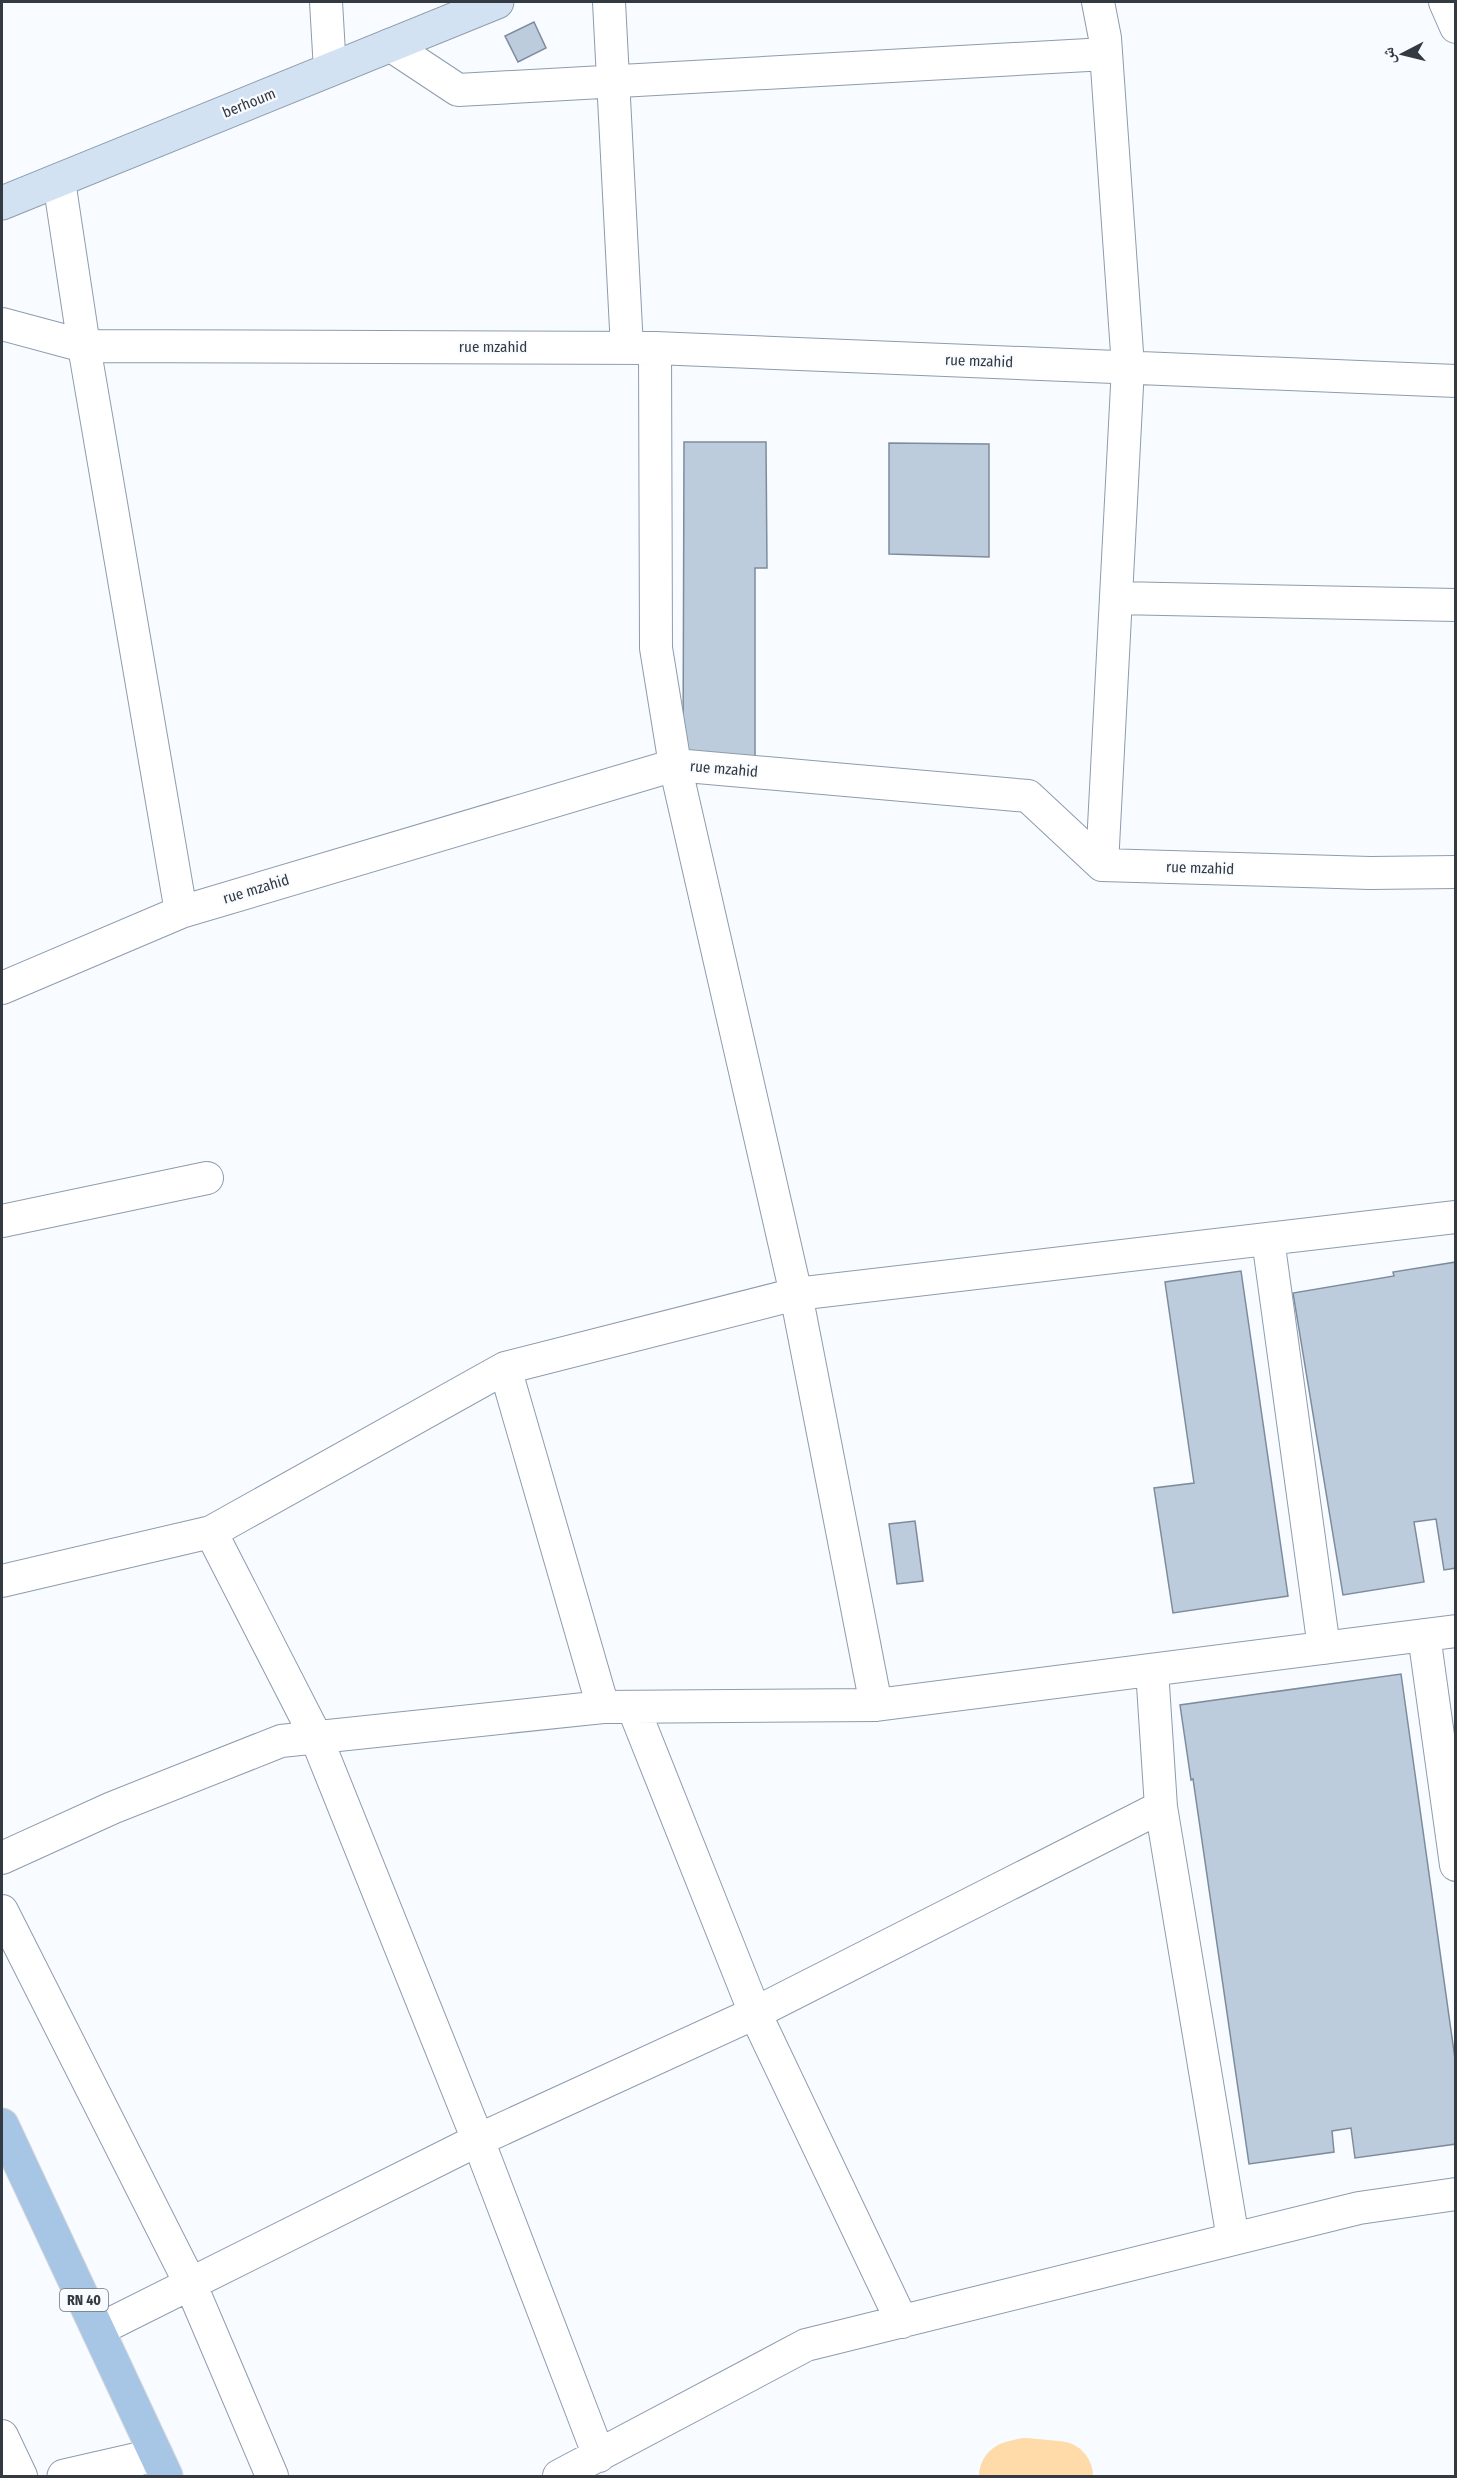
<svg xmlns="http://www.w3.org/2000/svg" width="1457" height="2478" font-family="'Fira Sans Condensed','Noto Naskh Arabic',sans-serif">
	<style>
		.lines { fill: none; stroke-linecap: round; stroke-linejoin: round }
		.river { stroke: #fedba9; stroke-width: 70 }
		.building { fill: #bcccdd; stroke: #7d8c9d; stroke-width: 1.5 }
		.minor-casing { stroke: #8d9cad; stroke-width: 34 }
		.tertiary-casing { stroke: #8d9cad; stroke-width: 35 }
		.secondary-casing { stroke: #8d9cad; stroke-width: 35 }
		.primary-casing { stroke: #d6d8d9; stroke-width: 35 }
		.minor { stroke: #fff; stroke-width: 32 }
		.tertiary { stroke: #fff; stroke-width: 33 }
		.secondary { stroke: #d3e2f2; stroke-width: 33 }
		.primary { stroke: #a7c5e5; stroke-width: 33 }
		.labels { text-anchor: middle; dominant-baseline: central; stroke-width: 4.5; stroke-linejoin: round; paint-order: stroke }
		.shield { fill: #f8fbff; stroke: #6f747a; stroke-width: 1.5 }
		.shield-label { font-size: 14px; font-weight: bold; fill: #343a41 }
		.street-label { font-size: 15px; fill: #343a41; stroke: #f8fbff }
	</style>
	<rect width="100%" height="100%" fill="#f8fbff"/>
	<g class="lines">
		<path class="river" d="M 1014,2476 L 1026,2473 L 1058,2476"/>
	</g>
	<path class="building" d="M 534,22 L 546,48 L 518,62 L 505,36 Z
		M 684,442 L 766,442 L 767,568 L 755,568 L 755,761 L 683,761 Z
		M 889,443 L 989,444 L 989,557 L 889,554 Z
		M 1456,1262 L 1456,1568 L 1444,1570 L 1436,1519 L 1414,1522 L 1424,1582 L 1343,1595 L 1293,1293 L 1394,1276 L 1393,1272 Z
		M 1241,1271 L 1288,1596 L 1173,1613 L 1154,1488 L 1194,1483 L 1165,1282 Z
		M 915,1521 L 923,1581 L 897,1584 L 889,1524 Z
		M 1401,1674 L 1456,2066 L 1456,2144 L 1355,2158 L 1351,2128 L 1332,2131 L 1334,2152 L 1249,2164 L 1193,1779 L 1191,1780 L 1180,1705 Z"/>
	<g class="lines">
		<g class="minor-casing">
			<path id="minor" d="M 326,2 L 330,70
				M 609,2 L 627,348
				M 1098,2 L 1105,38 L 1128,367 L 1102,865
				M 1445,2 L 1456,27
				M 390,45 L 458,90 L 1106,54
				M 59,181 L 84,346 L 181,912
				M 2,324 L 84,346 L 655,348 L 1456,381
				M 655,348 L 656,648 L 675,765 L 796,1294 L 876,1705
				M 1116,598 L 1456,605
				M 2,988 L 181,912 L 675,765 L 1028,796 L 1102,865 L 1370,873 L 1456,872
				M 2,1221 L 207,1178
				M 1268,1239 L 1324,1648
				M 505,1368 L 603,1707
				M 211,1532 L 316,1737 L 478,2140 L 599,2456
				M 2,1581 L 211,1532 L 505,1368 L 796,1294 L 1456,1217
				M 1424,1635 L 1456,1865
				M 1152,1670 L 1161,1807 L 1233,2239
				M 633,1707 L 755,2013 L 902,2322
				M 2,1858 L 112,1808 L 281,1741 L 603,1707 L 876,1705 L 1456,1631
				M 2,1911 L 190,2283 L 272,2476
				M 98,2330 L 478,2140 L 755,2013 L 1161,1807
				M 2,2436 L 21,2476
				M 559,2476 L 806,2345 L 1359,2208 L 1456,2194"/>
		</g>
		<g class="tertiary-casing">
			<path id="tertiary" d="M 64,2476 L 156,2455"/>
		</g>
		<g class="secondary-casing">
			<path id="secondary" d="M 2,203 L 497,2"/>
		</g>
		<g class="primary-casing">
			<path id="primary" d="M 2,2125 L 166,2476"/>
		</g>
		<use href="#minor" class="minor"/>
		<use href="#tertiary" class="tertiary"/>
		<use href="#secondary" class="secondary"/>
		<use href="#primary" class="primary"/>
	</g>
	<g class="labels">
		<rect class="shield" x="60" y="2289" width="48" height="22" rx="4.5"/>
		<g class="shield-label">
			<text x="84" y="2300">RN 40</text>
		</g>
		<g class="street-label">
			<text transform="translate(249 103) rotate(-22)">berhoum</text>
			<text x="493" y="347">rue mzahid</text>
			<text transform="translate(979 361) rotate(2)">rue mzahid</text>
			<text transform="translate(724 769) rotate(5)">rue mzahid</text>
			<text transform="translate(1200 868) rotate(2)">rue mzahid</text>
			<text transform="translate(256 889) rotate(-17)">rue mzahid</text>
		</g>
	</g>
	<rect width="1457" height="2478" fill="none" stroke="#343a41" stroke-width="6"/>
	<g transform="translate(1403 54) rotate(263)" stroke="#f8fbff" stroke-width="4.5" paint-order="stroke">
	<path d="M0-4.5L10 22L0 15L-10 22Z" fill="#343a41"/>
	<text y="-9" font-size="16" font-weight="bold" text-anchor="middle" fill="#343a41">ش</text>
	</g>
</svg>
